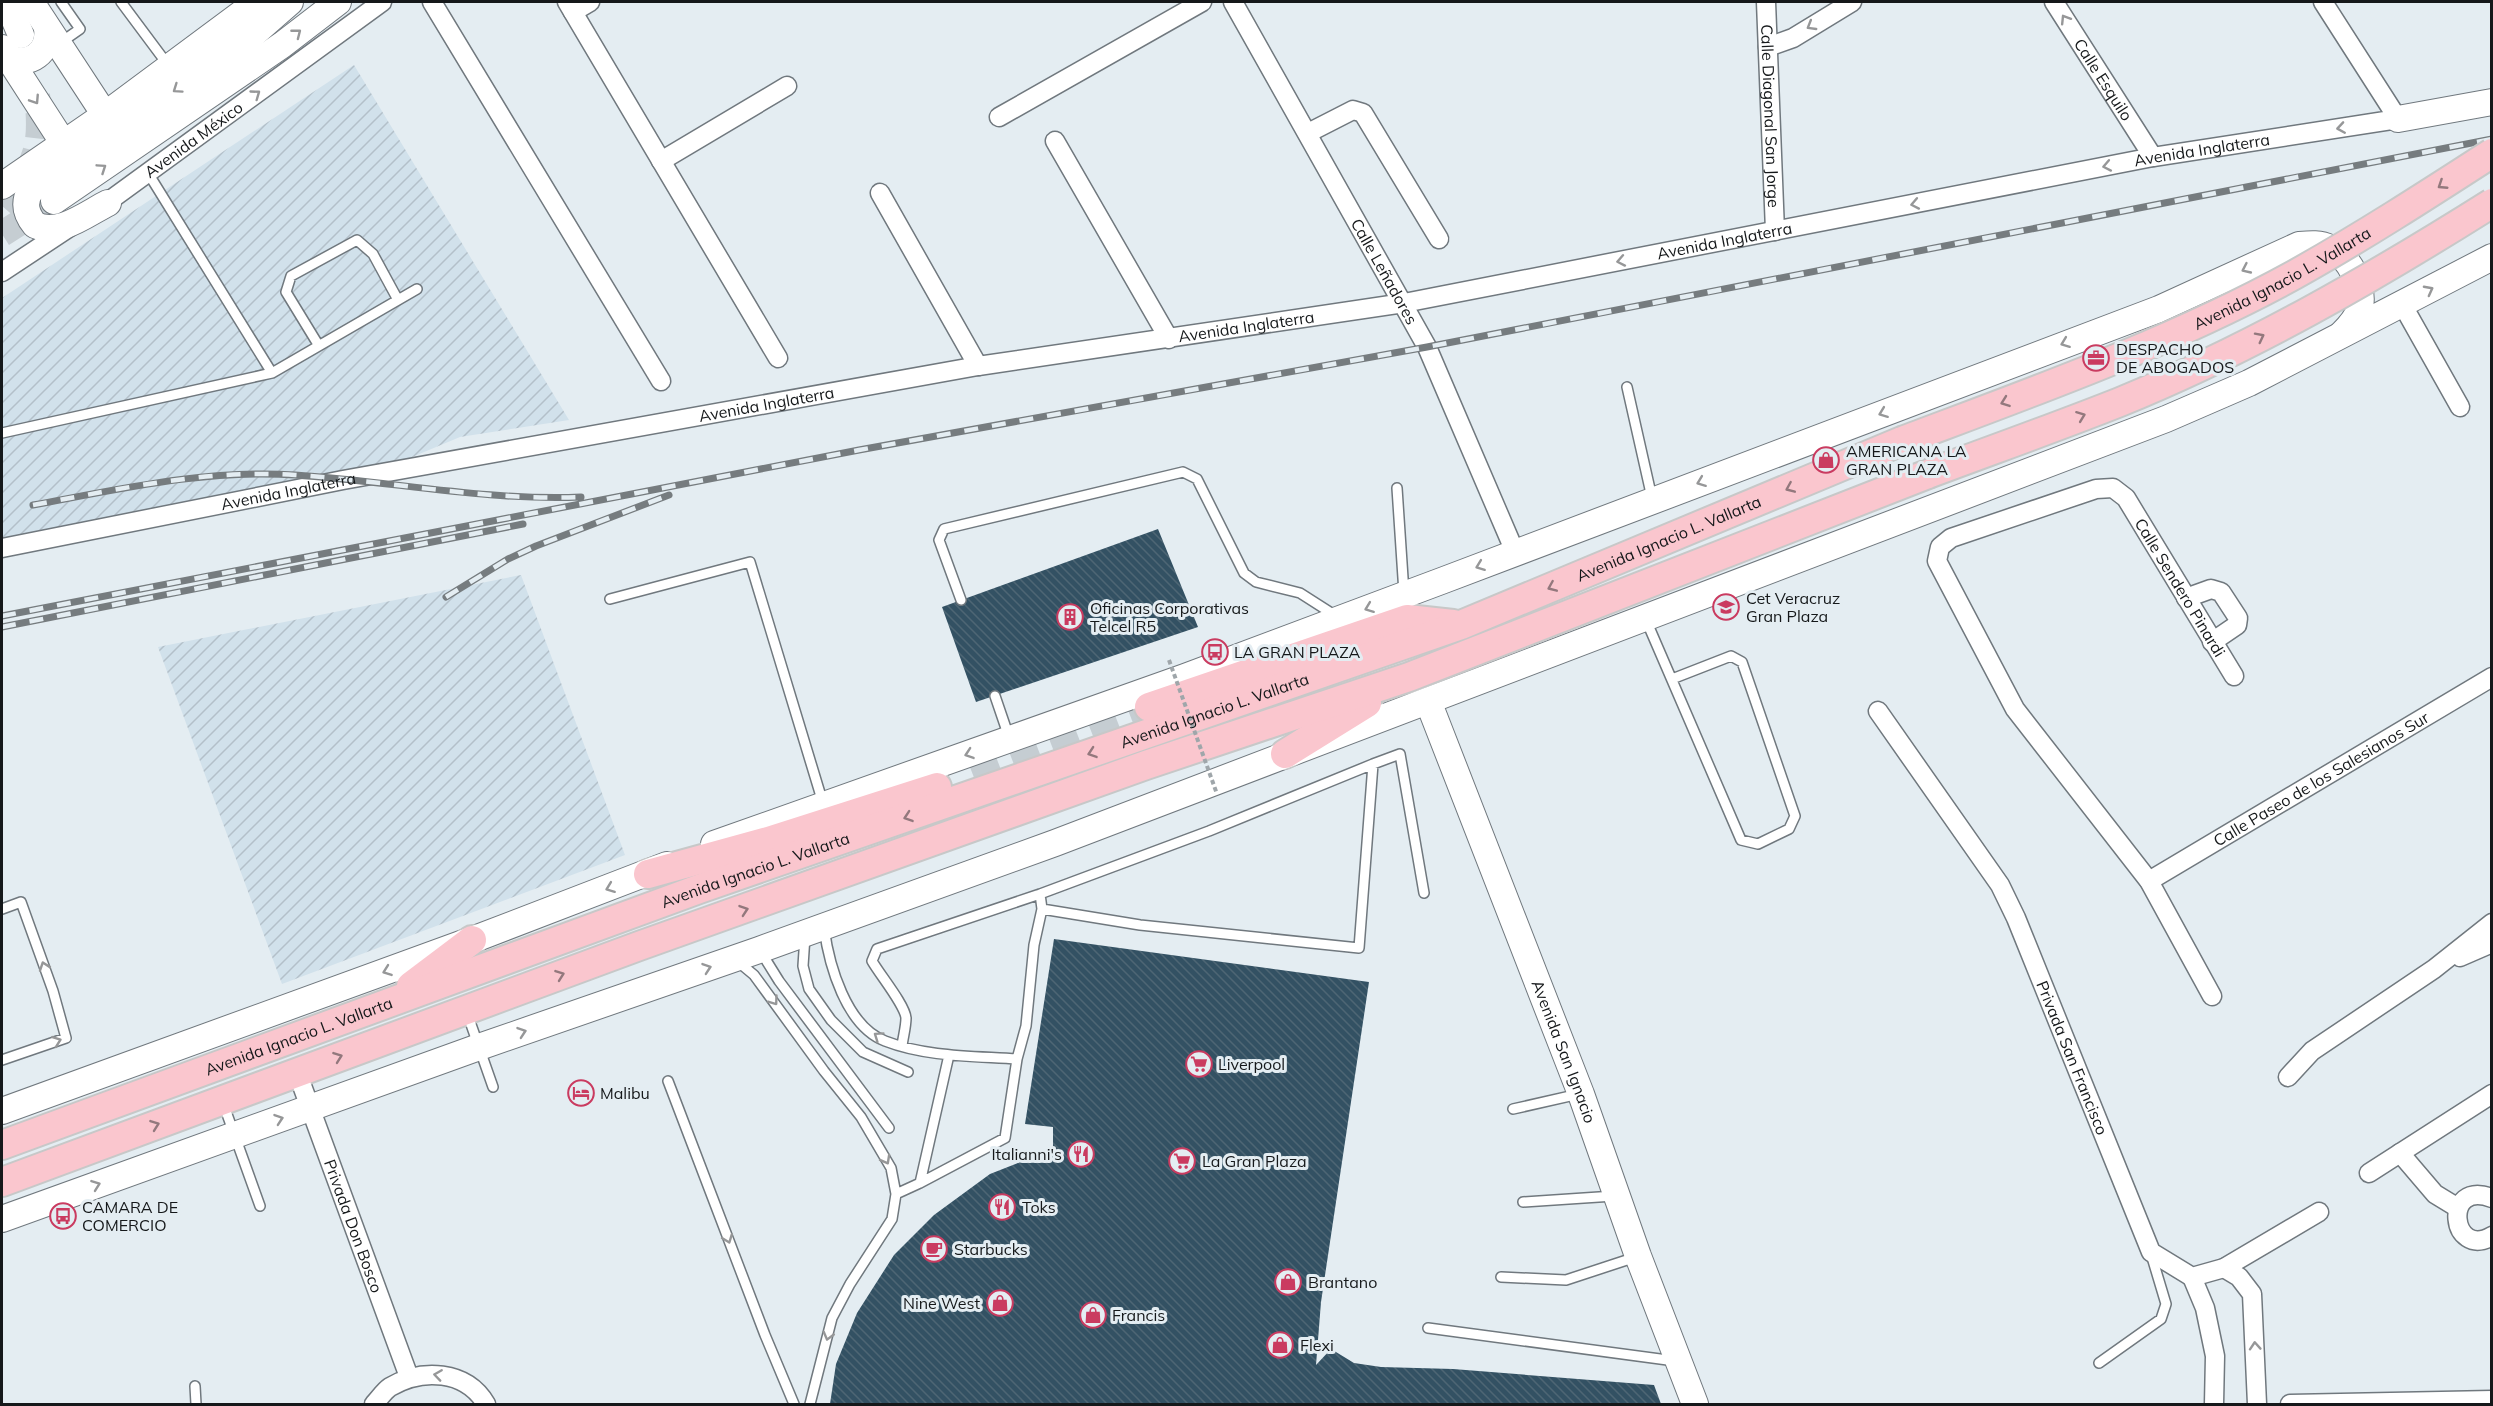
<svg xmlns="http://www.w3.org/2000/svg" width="2493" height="1406" font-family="Mulish,sans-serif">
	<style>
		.industrial { fill: url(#industrial-furrows) }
		.building { fill: url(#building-back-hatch) }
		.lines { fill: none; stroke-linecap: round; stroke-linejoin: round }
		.secondary-tunnel { stroke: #c5cdd2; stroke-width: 26; stroke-dasharray: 26 13; stroke-linecap: butt }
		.primary-tunnel { stroke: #c5cdd2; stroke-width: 28; stroke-dasharray: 28 14; stroke-linecap: butt }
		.lane-casing { stroke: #70787e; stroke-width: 12 }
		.street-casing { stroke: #70787e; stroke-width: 21 }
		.secondary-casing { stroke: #70787e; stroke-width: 28 }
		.primary-casing { stroke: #c7c8c8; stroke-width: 32 }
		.lane { stroke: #fff; stroke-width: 9 }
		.street { stroke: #fff; stroke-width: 18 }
		.secondary { stroke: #fff; stroke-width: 26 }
		.primary { stroke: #fac6ce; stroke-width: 28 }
		.rail-casing { stroke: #767c7f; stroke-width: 7 }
		.rail { stroke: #e4edf2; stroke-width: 4.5; stroke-dasharray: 14; stroke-linecap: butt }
		.primary-bridge-casing { stroke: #c7c8c8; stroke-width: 32; stroke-linecap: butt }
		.path-bridge { stroke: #9fa6aa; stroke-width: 4; stroke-dasharray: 4.5 3; stroke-linecap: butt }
		.primary-bridge { stroke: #fac6ce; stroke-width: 28 }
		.oneway { stroke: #969798 }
		.oneway2 { stroke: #93787d }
		.labels { text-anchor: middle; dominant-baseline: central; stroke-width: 6; stroke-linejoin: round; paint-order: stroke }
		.street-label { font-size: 16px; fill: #15181a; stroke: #e4edf2 }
		.poi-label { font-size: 16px; fill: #15181a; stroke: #e4edf2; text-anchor: start }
	</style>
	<defs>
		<pattern id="industrial-furrows" width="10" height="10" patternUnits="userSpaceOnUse" patternTransform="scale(1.5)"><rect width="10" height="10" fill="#d1e1eb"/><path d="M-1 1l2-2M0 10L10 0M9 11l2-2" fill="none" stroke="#b3c0c9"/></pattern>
		<pattern id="building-back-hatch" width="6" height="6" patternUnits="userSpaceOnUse" patternTransform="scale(1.5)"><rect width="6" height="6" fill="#335163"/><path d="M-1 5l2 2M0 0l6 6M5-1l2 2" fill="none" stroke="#4e6674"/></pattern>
	</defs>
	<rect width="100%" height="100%" fill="#e4edf2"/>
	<path class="industrial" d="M 354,65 L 569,420 L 460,437 L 374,473 L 2,546 L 2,298 Z
		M 521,575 L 625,855 L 282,984 L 158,647 Z"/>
	<path class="building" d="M 1158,529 L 1198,627 L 976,702 L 942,607 Z
		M 1054,939 L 1369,982 L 1321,1302 L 1316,1365 L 1331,1349 L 1354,1363 L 1381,1367 L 1453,1369 L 1654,1385 L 1661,1404 L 830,1404 L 836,1364 L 857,1313 L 894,1255 L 934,1215 L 990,1174 L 1053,1149 L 1053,1127 L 1025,1124 Z"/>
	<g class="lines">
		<path class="secondary-tunnel" d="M 2,206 C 36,166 43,148 37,95
			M 2,234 L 54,201"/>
		<path class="primary-tunnel" d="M 973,775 L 1149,707"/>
		<g class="lane-casing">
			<path id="lane" d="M 121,2 L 168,65
				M 60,43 L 80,29 L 61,2
				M 148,173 L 272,373
				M 319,346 L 286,292 L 291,276 L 357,240 L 373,254 L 398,300
				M 1627,387 L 1652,498
				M 2,433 L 272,373 L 417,289
				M 1397,488 L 1404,593
				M 610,599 L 750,562 L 823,803
				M 961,600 L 939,540 L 944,529 L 1183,472 L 1197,479 L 1244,573 L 1256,582 L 1300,593 L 1336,616
				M 1646,620 L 1741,840 L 1758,844 L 1789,829 L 1795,816 L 1742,662 L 1731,656 L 1672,679
				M 995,696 L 1009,737
				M 1373,764 L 1400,754 L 1424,893
				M 2,909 L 21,902 L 53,991 L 66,1038 L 2,1060
				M 824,928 C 829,965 846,1026 885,1041 C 926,1057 974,1056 1017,1059
				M 805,936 L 803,966 L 809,989 L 831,1020 L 863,1052 L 908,1072
				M 761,952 L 779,981 L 889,1128
				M 736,960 L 754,975 L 824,1071 L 861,1117 L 891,1168 L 896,1194 L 892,1219 L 850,1284 L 832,1318 L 810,1404
				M 467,1013 L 493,1087
				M 902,1046 C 903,1037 906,1027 906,1018 C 905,1005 880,975 872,961 L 877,949 L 1040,894 L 1209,831 L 1373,764 L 1359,948 L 1140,925 L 1042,909
				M 668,1081 L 765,1335 L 794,1404
				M 223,1103 L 260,1206
				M 1513,1109 L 1579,1094
				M 920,1183 L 1005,1138 L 1017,1059 L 1026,1026 L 1034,945 L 1042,909 L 1040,894
				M 896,1194 L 920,1183 L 949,1055
				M 1523,1202 L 1614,1196
				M 1501,1277 L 1566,1280 L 1636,1257
				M 1428,1328 L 1675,1361
				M 2099,1363 L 2161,1319 L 2166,1304 L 2151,1254
				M 195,1386 L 196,1404"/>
		</g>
		<g class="street-casing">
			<g id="street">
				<path d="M 432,2 L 661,381"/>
				<path d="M 567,2 L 778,358"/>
				<path id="s1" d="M 1233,2 L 1427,347 L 1515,552"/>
				<path id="s2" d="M 1766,2 L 1775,231"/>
				<path id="s3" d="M 2054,2 L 2153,157"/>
				<path d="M 573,12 L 590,2"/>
				<path d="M 1768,47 L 1793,38 L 1852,2"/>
				<path d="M 999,117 L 1202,2"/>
				<path d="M 1308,133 L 1353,110 L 1363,113 L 1439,239"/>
				<path d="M 1055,141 L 1169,339"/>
				<path d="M 661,161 L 787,86"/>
				<path d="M 880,193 L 978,366"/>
				<path id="s4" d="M 98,209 L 382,2"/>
				<path d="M 2,272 L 70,227"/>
				<path d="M 2402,304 L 2460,407"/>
				<path id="s5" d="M 2,548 L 343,480 L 978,366 L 1404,303 L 2153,157 L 2398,119 L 2323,2"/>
				<path d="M 2186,598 L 2211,589 L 2221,592 L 2238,618 L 2237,625 L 2212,642"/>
				<path id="s6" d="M 1878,711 L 2000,885 L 2016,918 L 2151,1252 L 2192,1277 L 2224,1268 L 2319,1212"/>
				<path id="s7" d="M 2149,881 L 2492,677"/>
				<path d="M 2460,957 L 2492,943"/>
				<path id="s8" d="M 2212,996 L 2149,881 L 2015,709 L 1937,561 L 1940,547 L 1951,538 L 2096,489 L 2113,488 L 2126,498 L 2234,676"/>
				<path id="s9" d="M 297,1072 L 409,1377"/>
				<path d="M 2288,1077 L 2312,1051 L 2434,969 L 2492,923"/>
				<path d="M 2400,1153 L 2435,1194 L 2458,1208"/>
				<path d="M 2369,1173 L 2492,1094"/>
				<path d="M 2492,1198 C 2441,1179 2451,1260 2492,1236"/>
				<path d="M 2224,1268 L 2239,1277 L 2252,1294 L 2257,1404"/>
				<path d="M 2192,1277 L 2205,1308 L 2215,1356 L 2214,1404"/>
				<path d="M 374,1404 C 379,1399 384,1391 390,1387 C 422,1368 466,1370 486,1404"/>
				<path d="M 2290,1404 L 2492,1400"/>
			</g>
		</g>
		<g class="secondary-casing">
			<g id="secondary">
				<path d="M 7,2 L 21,35"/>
				<path d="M 31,2 L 105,115"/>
				<path d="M 2,48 L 64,144"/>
				<path d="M 7,57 C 30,68 50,52 47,28"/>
				<path d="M 2398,119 L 2492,102"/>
				<path d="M 2,186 L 105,115 L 257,2"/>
				<path d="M 54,201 L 282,45 L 338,2"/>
				<path d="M 108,203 C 86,214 60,236 35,225 C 26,214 23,204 30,191 L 242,44 L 290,2"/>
				<path id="s10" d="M 1428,701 L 1581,1094 L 1638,1256 L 1695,1404"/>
				<path d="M 714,844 L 1185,677 L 1444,580 L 2159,309 L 2299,245 C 2310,244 2320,243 2330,248 C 2350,257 2364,287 2360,307 C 2358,316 2349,327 2342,334"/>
				<path d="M 2,1111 L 472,940 L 667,865"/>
				<path d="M 2,1219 L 479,1047 L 759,950 L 1055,843 L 2166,419 L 2249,383 L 2492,257"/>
			</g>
		</g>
		<g class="primary-casing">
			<g id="primary">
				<path d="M 1149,707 L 1407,619 L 1453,624"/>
				<path d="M 1285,754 L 1367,703"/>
				<path d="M 648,874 L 768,841 L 937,787"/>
				<path d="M 411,986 L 472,940"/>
				<path id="s11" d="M 2,1145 L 699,889 L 1461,625 L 1902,441"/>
				<path d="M 2,1182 L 639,946 L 1146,765 L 1409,677 L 1928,474"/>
			</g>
		</g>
		<use href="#lane" class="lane"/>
		<use href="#street" class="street"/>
		<use href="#secondary" class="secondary"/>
		<use href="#primary" class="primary"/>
		<g class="rail-casing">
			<path id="rail" d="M 33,505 C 120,489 206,469 295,475 C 390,481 485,501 581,497
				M 446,597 L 508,559 L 536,546 L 669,495
				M 2,616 L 859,450 L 1427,347 L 2492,139
				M 2,627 L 523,524"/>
		</g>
		<use href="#rail" class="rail"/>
		<g class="primary-bridge-casing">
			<g id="primary-bridge">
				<path id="s12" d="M 1902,441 C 2035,391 2170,343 2294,275 C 2362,237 2427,195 2492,153"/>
				<path d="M 1928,474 C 1992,450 2057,427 2120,402 C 2250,349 2373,278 2492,203"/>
			</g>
		</g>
		<path class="path-bridge" d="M 1169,660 L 1217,794"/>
		<use href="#primary-bridge" class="primary-bridge"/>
	</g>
	<defs><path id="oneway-chevron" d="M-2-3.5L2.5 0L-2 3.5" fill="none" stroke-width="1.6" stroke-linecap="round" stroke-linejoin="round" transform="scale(1.5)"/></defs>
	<g class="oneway">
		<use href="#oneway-chevron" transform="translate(2065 19) rotate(-122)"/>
		<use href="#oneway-chevron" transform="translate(1811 26) rotate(149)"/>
		<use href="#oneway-chevron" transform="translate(297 33) rotate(-38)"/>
		<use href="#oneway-chevron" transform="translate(177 89) rotate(145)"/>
		<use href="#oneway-chevron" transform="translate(256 94) rotate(-36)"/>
		<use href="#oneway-chevron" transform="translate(35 100) rotate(57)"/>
		<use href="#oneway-chevron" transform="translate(2341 128) rotate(171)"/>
		<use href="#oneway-chevron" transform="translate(2107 166) rotate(169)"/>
		<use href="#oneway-chevron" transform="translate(102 168) rotate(-34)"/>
		<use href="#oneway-chevron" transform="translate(1915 204) rotate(169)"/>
		<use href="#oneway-chevron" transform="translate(1621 261) rotate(169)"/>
		<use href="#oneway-chevron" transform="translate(2246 269) rotate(155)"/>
		<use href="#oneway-chevron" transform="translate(2429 290) rotate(-28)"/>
		<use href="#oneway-chevron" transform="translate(2065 343) rotate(159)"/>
		<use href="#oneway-chevron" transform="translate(1883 413) rotate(159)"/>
		<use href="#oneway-chevron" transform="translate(1701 482) rotate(159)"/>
		<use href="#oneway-chevron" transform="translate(1480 566) rotate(159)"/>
		<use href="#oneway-chevron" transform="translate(1369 608) rotate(159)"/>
		<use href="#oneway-chevron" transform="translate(969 754) rotate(161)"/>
		<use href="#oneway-chevron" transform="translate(610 888) rotate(159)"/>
		<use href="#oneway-chevron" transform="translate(44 966) rotate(-109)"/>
		<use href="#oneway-chevron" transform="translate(707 968) rotate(-19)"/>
		<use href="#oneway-chevron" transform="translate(387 971) rotate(160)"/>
		<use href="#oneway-chevron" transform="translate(774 1001) rotate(54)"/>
		<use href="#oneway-chevron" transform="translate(522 1032) rotate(-19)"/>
		<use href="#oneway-chevron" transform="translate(878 1036) rotate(-145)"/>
		<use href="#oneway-chevron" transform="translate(57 1041) rotate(-20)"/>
		<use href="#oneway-chevron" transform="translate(279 1119) rotate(-19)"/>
		<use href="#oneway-chevron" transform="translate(886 1160) rotate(61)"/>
		<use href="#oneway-chevron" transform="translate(96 1185) rotate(-20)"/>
		<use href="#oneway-chevron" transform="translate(728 1239) rotate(69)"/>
		<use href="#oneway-chevron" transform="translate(828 1336) rotate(105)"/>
		<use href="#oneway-chevron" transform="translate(2255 1346) rotate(-94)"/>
		<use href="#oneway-chevron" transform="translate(438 1375) rotate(-172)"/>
	</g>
	<g class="oneway2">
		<use href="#oneway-chevron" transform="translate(2442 185) rotate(147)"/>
		<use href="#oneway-chevron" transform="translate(2260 337) rotate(-27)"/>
		<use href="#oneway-chevron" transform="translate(2005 402) rotate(160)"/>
		<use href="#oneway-chevron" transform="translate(2081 416) rotate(-21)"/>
		<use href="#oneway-chevron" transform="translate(1790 488) rotate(157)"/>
		<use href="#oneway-chevron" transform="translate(1552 587) rotate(157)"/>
		<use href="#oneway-chevron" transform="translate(1092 753) rotate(161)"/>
		<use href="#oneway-chevron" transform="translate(908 817) rotate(161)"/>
		<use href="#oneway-chevron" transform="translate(744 910) rotate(-19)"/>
		<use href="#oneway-chevron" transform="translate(560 975) rotate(-20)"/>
		<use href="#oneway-chevron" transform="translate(338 1057) rotate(-20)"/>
		<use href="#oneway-chevron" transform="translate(155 1125) rotate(-20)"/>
	</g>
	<defs>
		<g id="office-ring" transform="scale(1.35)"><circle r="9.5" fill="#e4edf2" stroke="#ca3b60" stroke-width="1.5"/><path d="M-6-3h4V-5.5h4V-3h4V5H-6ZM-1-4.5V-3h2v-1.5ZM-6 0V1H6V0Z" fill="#ca3b60"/></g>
		<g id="shop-ring" transform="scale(1.35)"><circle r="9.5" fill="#e4edf2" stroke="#ca3b60" stroke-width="1.5"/><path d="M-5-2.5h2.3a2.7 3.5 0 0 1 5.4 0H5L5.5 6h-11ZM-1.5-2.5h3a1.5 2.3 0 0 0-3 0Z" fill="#ca3b60"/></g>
		<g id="university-ring" transform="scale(1.35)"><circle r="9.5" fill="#e4edf2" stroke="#ca3b60" stroke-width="1.5"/><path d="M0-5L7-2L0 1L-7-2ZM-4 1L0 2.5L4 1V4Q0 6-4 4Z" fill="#ca3b60"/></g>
		<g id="building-ring" transform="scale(1.35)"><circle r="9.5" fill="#e4edf2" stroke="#ca3b60" stroke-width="1.5"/><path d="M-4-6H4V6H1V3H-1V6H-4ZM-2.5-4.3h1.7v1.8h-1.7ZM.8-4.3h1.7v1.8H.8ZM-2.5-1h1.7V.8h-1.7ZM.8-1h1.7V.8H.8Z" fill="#ca3b60"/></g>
		<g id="bus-ring" transform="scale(1.35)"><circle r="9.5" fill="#e4edf2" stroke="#ca3b60" stroke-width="1.5"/><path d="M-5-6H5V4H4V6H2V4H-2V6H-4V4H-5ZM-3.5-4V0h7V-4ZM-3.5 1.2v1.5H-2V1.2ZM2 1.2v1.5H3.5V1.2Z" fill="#ca3b60"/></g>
		<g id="supermarket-ring" transform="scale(1.35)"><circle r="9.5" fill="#e4edf2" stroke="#ca3b60" stroke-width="1.5"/><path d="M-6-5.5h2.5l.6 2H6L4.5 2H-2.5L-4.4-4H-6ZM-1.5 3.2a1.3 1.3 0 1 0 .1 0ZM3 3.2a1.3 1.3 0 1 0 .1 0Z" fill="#ca3b60"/></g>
		<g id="hotel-ring" transform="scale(1.35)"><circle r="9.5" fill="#e4edf2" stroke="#ca3b60" stroke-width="1.5"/><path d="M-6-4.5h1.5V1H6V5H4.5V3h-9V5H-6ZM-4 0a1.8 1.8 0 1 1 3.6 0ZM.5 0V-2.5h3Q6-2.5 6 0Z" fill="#ca3b60"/></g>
		<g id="restaurant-ring" transform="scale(1.35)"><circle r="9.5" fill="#e4edf2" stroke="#ca3b60" stroke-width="1.5"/><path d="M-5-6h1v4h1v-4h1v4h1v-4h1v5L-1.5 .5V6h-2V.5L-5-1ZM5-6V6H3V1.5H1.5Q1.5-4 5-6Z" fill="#ca3b60"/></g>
		<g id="cafe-ring" transform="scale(1.35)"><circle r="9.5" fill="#e4edf2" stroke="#ca3b60" stroke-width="1.5"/><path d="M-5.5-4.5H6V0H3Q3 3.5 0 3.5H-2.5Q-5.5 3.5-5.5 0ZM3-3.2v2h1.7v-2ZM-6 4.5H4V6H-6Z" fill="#ca3b60"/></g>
	</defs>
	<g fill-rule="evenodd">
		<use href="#office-ring" x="2096" y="358"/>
		<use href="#shop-ring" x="1826" y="460"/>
		<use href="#university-ring" x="1726" y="607"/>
		<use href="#building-ring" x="1070" y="617"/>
		<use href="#bus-ring" x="1215" y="652"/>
		<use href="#supermarket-ring" x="1199" y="1064"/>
		<use href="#hotel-ring" x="581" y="1093"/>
		<use href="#restaurant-ring" x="1081" y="1154"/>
		<use href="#supermarket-ring" x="1182" y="1161"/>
		<use href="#restaurant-ring" x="1002" y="1207"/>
		<use href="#bus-ring" x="63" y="1216"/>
		<use href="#cafe-ring" x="934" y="1249"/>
		<use href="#shop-ring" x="1288" y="1282"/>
		<use href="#shop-ring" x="1000" y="1303"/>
		<use href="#shop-ring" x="1093" y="1315"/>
		<use href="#shop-ring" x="1280" y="1345"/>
	</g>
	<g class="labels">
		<g class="street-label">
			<text stroke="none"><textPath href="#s3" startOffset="92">Calle Esquilo</textPath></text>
			<text stroke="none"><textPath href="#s2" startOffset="114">Calle Diagonal San Jorge</textPath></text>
			<text stroke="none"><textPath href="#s4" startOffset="118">Avenida México</textPath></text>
			<text stroke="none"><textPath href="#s5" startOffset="2236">Avenida Inglaterra</textPath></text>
			<text stroke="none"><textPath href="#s5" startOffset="1750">Avenida Inglaterra</textPath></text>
			<text stroke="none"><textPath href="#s1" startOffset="309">Calle Leñadores</textPath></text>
			<text stroke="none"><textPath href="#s12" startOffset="414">Avenida Ignacio L. Vallarta</textPath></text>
			<text stroke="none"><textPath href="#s5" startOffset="1264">Avenida Inglaterra</textPath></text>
			<text stroke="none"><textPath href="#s5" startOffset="778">Avenida Inglaterra</textPath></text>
			<text stroke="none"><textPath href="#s5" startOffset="292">Avenida Inglaterra</textPath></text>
			<text stroke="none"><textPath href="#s11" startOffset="1774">Avenida Ignacio L. Vallarta</textPath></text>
			<text stroke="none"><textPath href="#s8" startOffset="836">Calle Sendero Pinardi</textPath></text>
			<text stroke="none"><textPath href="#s11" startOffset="1288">Avenida Ignacio L. Vallarta</textPath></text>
			<text stroke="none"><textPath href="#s7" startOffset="200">Calle Paseo de los Salesianos Sur</textPath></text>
			<text stroke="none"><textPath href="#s11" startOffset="802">Avenida Ignacio L. Vallarta</textPath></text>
			<text stroke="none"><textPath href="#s11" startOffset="316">Avenida Ignacio L. Vallarta</textPath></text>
			<text stroke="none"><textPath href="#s10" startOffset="376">Avenida San Ignacio</textPath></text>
			<text stroke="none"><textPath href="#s6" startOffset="400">Privada San Francisco</textPath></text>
			<text stroke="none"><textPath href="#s9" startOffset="164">Privada Don Bosco</textPath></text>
		</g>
		<g class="poi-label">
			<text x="2116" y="349">DESPACHO<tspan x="2116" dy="18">DE ABOGADOS</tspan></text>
			<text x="1846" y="451">AMERICANA LA<tspan x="1846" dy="18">GRAN PLAZA</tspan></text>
			<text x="1746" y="598">Cet Veracruz<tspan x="1746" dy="18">Gran Plaza</tspan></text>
			<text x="1090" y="608">Oficinas Corporativas<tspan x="1090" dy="18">Telcel R5</tspan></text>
			<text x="1234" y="652">LA GRAN PLAZA</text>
			<text x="1218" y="1064">Liverpool</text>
			<text x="600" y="1093">Malibu</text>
			<text x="1062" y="1154" text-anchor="end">Italianni's</text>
			<text x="1202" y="1161">La Gran Plaza</text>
			<text x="82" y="1207">CAMARA DE<tspan x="82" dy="18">COMERCIO</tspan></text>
			<text x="1022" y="1207">Toks</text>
			<text x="954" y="1249">Starbucks</text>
			<text x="1308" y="1282">Brantano</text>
			<text x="980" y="1303" text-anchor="end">Nine West</text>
			<text x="1112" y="1315">Francis</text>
			<text x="1300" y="1345">Flexi</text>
		</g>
	</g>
	<rect width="2493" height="1406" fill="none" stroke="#15181a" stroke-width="6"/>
</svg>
